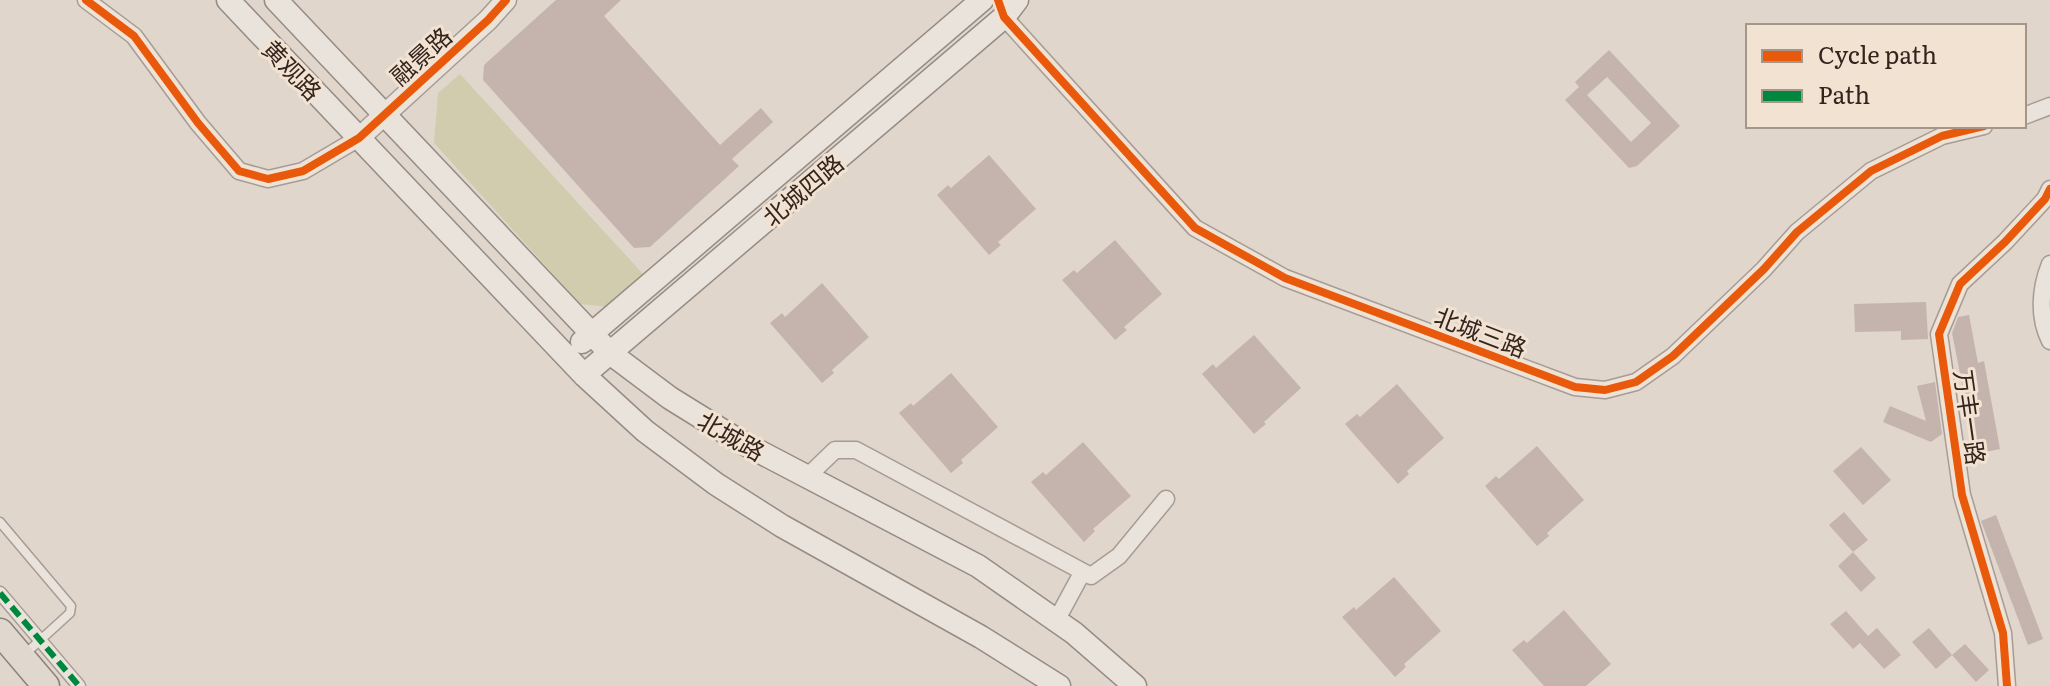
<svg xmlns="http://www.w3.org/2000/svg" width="2050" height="686" font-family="Literata,'Noto Sans SC',serif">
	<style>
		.green { fill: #d2ccaf }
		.building { fill: #c4b4ad; fill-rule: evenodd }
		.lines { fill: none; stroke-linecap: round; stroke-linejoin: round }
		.service-casing { stroke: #a69c95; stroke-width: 11 }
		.pedestrian-casing { stroke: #a69c95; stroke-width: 15 }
		.minor-casing { stroke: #a69c95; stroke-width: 19 }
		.tertiary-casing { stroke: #a69c95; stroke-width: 23 }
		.secondary-casing { stroke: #958c85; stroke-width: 25 }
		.primary-casing { stroke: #8b827b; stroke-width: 29 }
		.service { stroke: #eae3dc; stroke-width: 8 }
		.pedestrian { stroke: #eae3dc; stroke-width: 12 }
		.minor { stroke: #eae3dc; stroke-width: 16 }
		.tertiary { stroke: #eae3dc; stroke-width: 20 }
		.secondary { stroke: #eae3dc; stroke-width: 22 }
		.primary { stroke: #e0d8ce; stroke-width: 26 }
		.quiet { stroke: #00873e; stroke-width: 6; stroke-dasharray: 12 6; stroke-linecap: butt }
		.cycleway-casing { stroke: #f1e2d2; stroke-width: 13 }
		.cycleway { stroke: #e8590c; stroke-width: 8 }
		.labels { text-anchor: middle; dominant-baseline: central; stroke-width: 6; stroke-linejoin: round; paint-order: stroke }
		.street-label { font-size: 24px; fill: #33241e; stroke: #f1e2d2 }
	</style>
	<rect width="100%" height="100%" fill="#e1d6cb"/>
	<path class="green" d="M 460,74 L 644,275 L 608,307 L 580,304 L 434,143 L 438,93 Z"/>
	<path class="building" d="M 556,0 L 621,0 L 604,16 L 720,145 L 761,108 L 773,122 L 732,159 L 739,166 L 650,247 L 634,248 L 483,80 L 484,65 Z
		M 1609,50 L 1680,126 L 1637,166 L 1629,168 L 1565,100 L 1579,87 L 1575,82 ZM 1607,77 L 1651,123 L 1631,142 L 1587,95 Z
		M 989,155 L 1036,209 L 998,242 L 1001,245 L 989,255 L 937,195 L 948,185 L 951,188 Z
		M 1115,240 L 1162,294 L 1124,327 L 1127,330 L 1115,340 L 1062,280 L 1074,270 L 1077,273 Z
		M 822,283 L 869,337 L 832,370 L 834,373 L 822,383 L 770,323 L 782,313 L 785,317 Z
		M 1926,302 L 1928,339 L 1901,340 L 1901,331 L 1855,332 L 1854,304 Z
		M 1969,315 L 1978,363 L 1984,361 L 2000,449 L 1976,454 L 1952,333 L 1958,317 Z
		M 1254,335 L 1301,388 L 1264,422 L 1266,424 L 1254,434 L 1202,374 L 1213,364 L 1216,368 Z
		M 951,373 L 998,427 L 961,460 L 963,463 L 951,473 L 899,413 L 911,403 L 913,406 Z
		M 1935,382 L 1942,434 L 1931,442 L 1883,422 L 1890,406 L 1926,421 L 1917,386 Z
		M 1397,384 L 1444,438 L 1407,471 L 1409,474 L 1398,484 L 1345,424 L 1357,414 L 1360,417 Z
		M 1083,442 L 1131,496 L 1093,529 L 1095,531 L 1084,542 L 1031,482 L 1043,472 L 1046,475 Z
		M 1537,446 L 1584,500 L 1547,533 L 1549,536 L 1537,546 L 1485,486 L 1496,476 L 1499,479 Z
		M 1861,447 L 1891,480 L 1863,505 L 1833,471 Z
		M 1844,512 L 1868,540 L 1853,552 L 1829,525 Z
		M 1996,515 L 2043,639 L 2028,645 L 1981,521 Z
		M 1853,552 L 1876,578 L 1861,592 L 1838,566 Z
		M 1394,577 L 1441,631 L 1404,664 L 1406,667 L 1395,677 L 1342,617 L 1354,607 L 1356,610 Z
		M 1564,610 L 1611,664 L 1586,686 L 1544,686 L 1512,650 L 1524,640 L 1527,643 Z
		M 1846,611 L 1868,636 L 1853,649 L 1830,624 Z
		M 1877,628 L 1901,655 L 1884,669 L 1860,643 Z
		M 1929,628 L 1952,655 L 1936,669 L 1912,642 Z
		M 1965,644 L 1989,670 L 1976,682 L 1952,655 Z"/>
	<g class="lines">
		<g class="service-casing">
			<path id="service" d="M 0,522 L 71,606 L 70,613 L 25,654"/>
		</g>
		<g class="pedestrian-casing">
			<path id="pedestrian" d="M 0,593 L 79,686"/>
		</g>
		<g class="minor-casing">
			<path id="minor" d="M 86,0 L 134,36 L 198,123 L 239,171 L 268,179 L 303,171 L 359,138
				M 1004,17 L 1195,228 L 1285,278 L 1575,387 L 1605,390 L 1636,382 L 1673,356 L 1764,269 L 1797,232 L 1871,171 L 1942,136 L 1984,126
				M 2024,116 L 2050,106
				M 2050,264 C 2040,289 2038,317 2050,341
				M 807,477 L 835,450 L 856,450 L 1091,576 L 1119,556 L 1166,499
				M 1056,621 L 1082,573
				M 2007,686 L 2003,633 L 1962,495 L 1939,334 L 1960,284 L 2005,242 L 2045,199 L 2050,189"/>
		</g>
		<g class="tertiary-casing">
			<path id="tertiary" d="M 359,138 L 488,20 L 506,0"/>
		</g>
		<g class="secondary-casing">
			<path id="secondary" d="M 228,0 L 584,375 L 645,431 L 716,484 L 782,526 L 981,637 L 1059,686
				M 276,0 L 610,353 L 670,398 L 741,442 L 978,566 L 1074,633 L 1135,686
				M 582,342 L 982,0
				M 584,375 L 1004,17 L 1017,0"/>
		</g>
		<g class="primary-casing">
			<path id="primary" d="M 0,632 L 46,686"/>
		</g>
		<use href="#service" class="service"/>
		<use href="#pedestrian" class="pedestrian"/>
		<use href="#minor" class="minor"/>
		<use href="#tertiary" class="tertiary"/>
		<use href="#secondary" class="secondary"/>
		<use href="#primary" class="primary"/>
		<path class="quiet" d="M 0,593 L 79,686"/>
		<g class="cycleway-casing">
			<path id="cycleway" d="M 86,0 L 134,36 L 198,123 L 239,171 L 268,179 L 303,171 L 359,138 L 488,20 L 506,0
				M 998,0 L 1004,17 L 1195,228 L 1285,278 L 1575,387 L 1605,390 L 1636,382 L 1673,356 L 1764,269 L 1797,232 L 1871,171 L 1942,136 L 1984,126
				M 2007,686 L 2003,633 L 1962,495 L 1939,334 L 1960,284 L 2005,242 L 2045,199 L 2050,189"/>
		</g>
		<use href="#cycleway" class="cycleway"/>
	</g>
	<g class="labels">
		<g class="street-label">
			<text transform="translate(420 55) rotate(-42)">融景路</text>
			<text transform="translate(293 69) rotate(46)">黄观路</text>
			<text transform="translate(802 189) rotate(-40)">北城四路</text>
			<text transform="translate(1481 331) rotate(21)">北城三路</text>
			<text transform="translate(1971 417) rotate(82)">万丰一路</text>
			<text transform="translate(732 435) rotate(30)">北城路</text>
		</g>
	</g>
	<rect x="1746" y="24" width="280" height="104" fill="#f1e2d2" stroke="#a5968a" stroke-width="2"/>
	<rect x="1762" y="50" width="40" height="12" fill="#e8590c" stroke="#a5968a" stroke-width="2"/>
	<text x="1818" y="64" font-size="24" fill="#33241e">Cycle path</text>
	<rect x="1762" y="90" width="40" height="12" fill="#00873e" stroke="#a5968a" stroke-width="2"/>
	<text x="1818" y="104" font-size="24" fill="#33241e">Path</text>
</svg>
